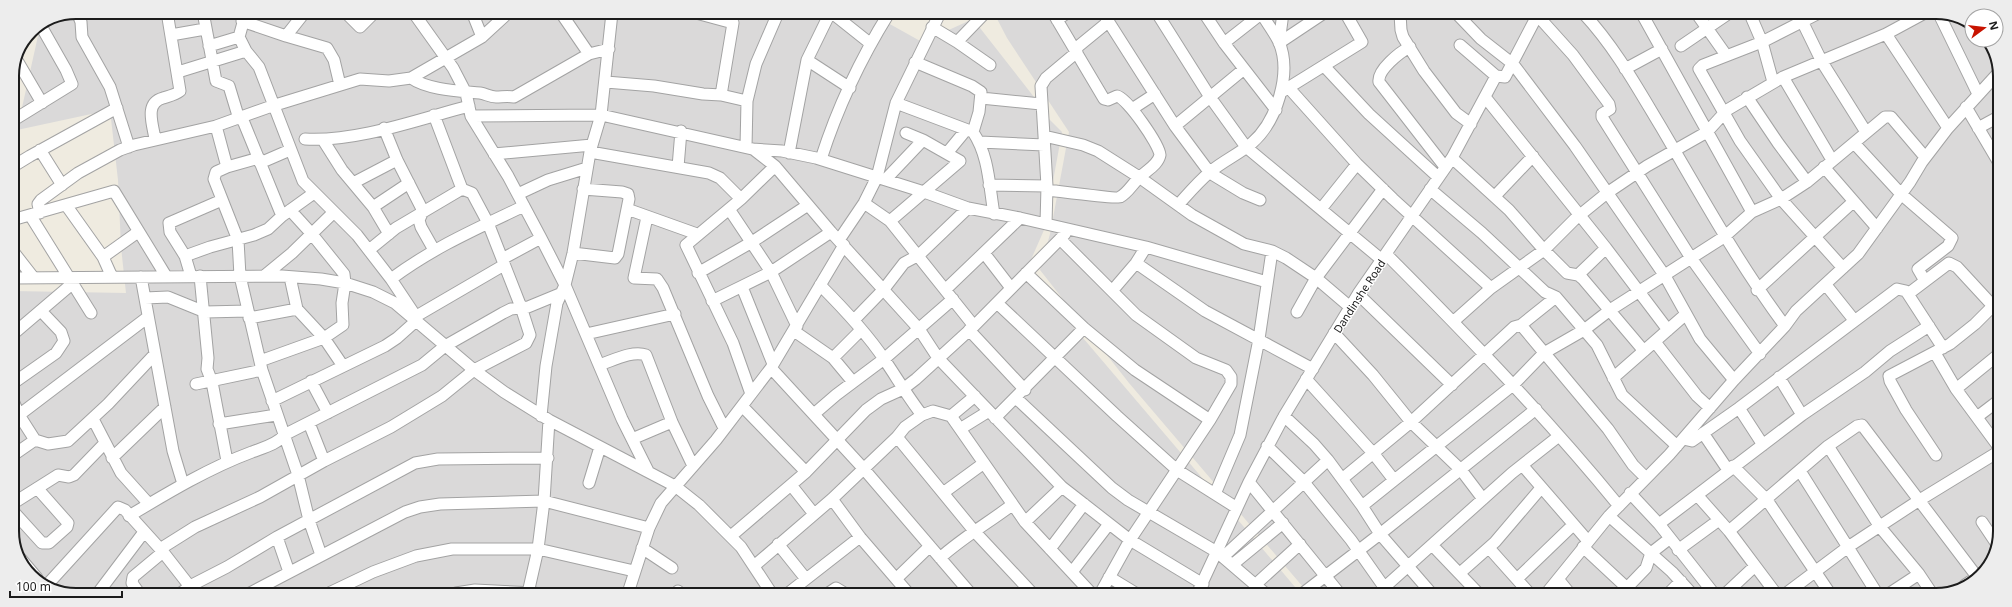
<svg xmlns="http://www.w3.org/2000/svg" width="2012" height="607" font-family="'Noto Sans',sans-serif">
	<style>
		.residential { fill: #dad9d9 }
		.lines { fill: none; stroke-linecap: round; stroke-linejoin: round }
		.minor-casing { stroke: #a3a3a3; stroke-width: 13 }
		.minor { stroke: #fff; stroke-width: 11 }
		.labels { text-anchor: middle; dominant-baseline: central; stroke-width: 3; stroke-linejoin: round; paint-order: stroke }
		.street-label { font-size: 11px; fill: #1c1c1c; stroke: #fff }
		.rim { fill: none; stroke: #1c1c1c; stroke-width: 2 }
	</style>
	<rect width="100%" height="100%" fill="#efebe0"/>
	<path class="residential" d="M 76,12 L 870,13 L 922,42 L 973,19 L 1041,106 L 1046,116 L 1062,132 L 1044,230 L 1026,271 L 1301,594 L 59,593 L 25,570 L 12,536 L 12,291 L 126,293 L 121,247 L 118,180 L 110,110 L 17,130 L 40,27 Z
		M 994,13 L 1953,14 L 1972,27 L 1972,40 L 1988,40 L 2000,71 L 1998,548 L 1975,582 L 1936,595 L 1309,594 L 1129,383 L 1040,270 L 1050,234 L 1069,132 L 1007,38 Z"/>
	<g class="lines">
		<g class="minor-casing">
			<path id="minor" d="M 77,12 L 81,22 L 82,37 L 110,87 L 129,147
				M 203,12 L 216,81 L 229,86 L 239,119
				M 246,12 L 239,37 L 246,51 L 259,67 L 303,181 L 357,235 L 391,279 L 415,315
				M 305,12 L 286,36 L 327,48 L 334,60 L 340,85
				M 345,12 L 360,27 L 375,12
				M 413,12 L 453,68 L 466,93 L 471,116 L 508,176 L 541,238 L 565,285 L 622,419 L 648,471
				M 472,12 L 482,37
				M 561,13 L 589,54
				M 696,13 L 733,23 L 721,95
				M 832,13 L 871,44
				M 1103,13 L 1175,126 L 1210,173 L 1243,193 L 1260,200
				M 1157,13 L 1210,97 L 1246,147 L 1382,260
				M 1204,13 L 1224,43 L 1276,110
				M 1400,14 L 1401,30 L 1403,37 L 1424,71 L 1456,113 L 1471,124
				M 1457,14 L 1481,39 L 1513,64 L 1575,146 L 1665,276 L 1700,339 L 1734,380
				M 1584,14 C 1615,47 1638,89 1661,127 C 1701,195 1738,263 1785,326
				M 1642,14 L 1752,212
				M 1697,14 L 1726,55
				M 1750,14 L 1762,42 L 1773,82
				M 1817,14 L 1762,42 L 1703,65 L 1699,69 L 1740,141 L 1781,199 L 1843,268
				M 1939,14 L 1978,94
				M 1537,15 L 1573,55 L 1609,104 L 1610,109 L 1602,114 L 1602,117 L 1691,258 L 1760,354
				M 1057,20 L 1067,13
				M 242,21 L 286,36
				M 1802,21 L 1822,62 L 1866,132
				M 932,27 L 957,42 L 985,13
				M 1886,34 L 1948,128
				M 171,35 L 205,29
				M 957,42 L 990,65
				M 1224,43 L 1261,14
				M 1279,43 L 1324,13
				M 1279,43 L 1283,13
				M 1460,45 L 1496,76
				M 209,46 L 239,37
				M 1681,46 L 1728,14
				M 1410,47 C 1400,52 1377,70 1379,82 L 1445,167
				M 1075,49 L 1108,22
				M 807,60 L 850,88
				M 18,62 L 42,103
				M 915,62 L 972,86 L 981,92 L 979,112 L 973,132
				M 1324,66 L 1369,114 L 1438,177
				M 1625,69 L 1662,49
				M 178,72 L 246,51
				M 1783,77 L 1832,160
				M 411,78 C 428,90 460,91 480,93 C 486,94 490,97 496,97 C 502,97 507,96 514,97 L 589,54 L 609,49
				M 606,82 L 654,86 L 703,94 L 721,95 L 747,101
				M 1288,87 L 1357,164 L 1393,199 L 1491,288
				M 1283,91 L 1362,42 L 1346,14
				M 1485,97 L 1606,248 L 1668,330
				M 1747,97 L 1778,143 L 1807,182
				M 981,98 L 1041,104
				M 896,103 L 973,132 C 989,156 989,185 994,214
				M 1966,107 L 1999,163
				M 1132,109 L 1155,94
				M 471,116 L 601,115 L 752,149 L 782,151 L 816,158 L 924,192 L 968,208 L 1020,218 L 1146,247 L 1267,282
				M 242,118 L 282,216
				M 12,121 L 72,84 L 66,70 L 41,26
				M 216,126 L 227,167 L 216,172 L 214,179 L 238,240 L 240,276 L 262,370 L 298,475 L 309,520 L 321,555
				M 1175,126 L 1244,69
				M 384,128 L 397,160 L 423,211 L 419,220 L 421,227 L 434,250
				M 1978,128 L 2000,116
				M 1044,136 L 1083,145 L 1098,151 L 1139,177 L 1192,215 L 1244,244 L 1272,251 L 1286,258 L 1316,278 L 1350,307
				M 155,139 C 153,125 144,103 163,98 C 169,96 175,95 180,91 L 167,12
				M 305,139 C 357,142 419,119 469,106
				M 323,140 L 342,170 L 373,207 L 389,234
				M 980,142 L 1044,145
				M 1854,143 L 1901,194 L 1952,238 L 1948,246 L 1918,269 L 1925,281
				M 746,147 L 747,101 L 756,64 L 778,13
				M 753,149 L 775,166 L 831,232 L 919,329 L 938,358 L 1062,487 L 1130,540 L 1203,584
				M 40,150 L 62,185
				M 590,152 L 709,173 L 720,178 L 741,199
				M 789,153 L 807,60 L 830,13
				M 947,153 L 966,130
				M 494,154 L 592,145
				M 1452,158 L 1509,210 L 1544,250 L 1567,273 L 1578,275 L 1583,279 L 1644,351
				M 821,159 C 837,109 861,58 889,13
				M 260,163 L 290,150
				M 12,167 L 30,156 L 117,108
				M 227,167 L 259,158
				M 678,167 L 681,131
				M 1824,167 L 1877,228
				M 886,179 L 923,140
				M 353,183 L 397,160
				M 989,185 L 1047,186
				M 1430,189 L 1482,233 L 1545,292 L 1556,297 L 1597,345 L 1622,395 L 1677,446
				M 1047,190 C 1057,191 1117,199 1120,197 C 1128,193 1133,183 1140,177 C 1147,170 1158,165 1160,155 C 1159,144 1127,98 1117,96 L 1108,100 L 1104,99 L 1053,13
				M 518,194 L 548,180 L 587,168
				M 1495,196 L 1533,156
				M 864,203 L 890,221 L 974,326
				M 66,205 L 103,257 L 112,277
				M 1178,205 C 1188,194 1198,182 1210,172 C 1223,161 1239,154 1252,143 C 1277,121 1292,73 1279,42 C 1274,32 1267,23 1261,13
				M 373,207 L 409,183
				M 627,209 L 697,234
				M 729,209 L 771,272 L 797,326
				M 1321,209 L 1357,164
				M 40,213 L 38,204 L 41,200 L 78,173 L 120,150 L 134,145 L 216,126 L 272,106 L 360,79 L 389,81 L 411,78 L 482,37 L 508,13
				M 30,215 L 91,313
				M 647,217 L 634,278 L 657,279 L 663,288 L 708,396 L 724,428
				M 12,220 L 114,191 L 166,276
				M 890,221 L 960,161 L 923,140 L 906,133
				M 1046,224 L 1047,186 L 1041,86 L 1046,78 L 1077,52
				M 1060,239 L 1136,315 L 1196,358 L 1226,370 L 1231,377 L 1231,384 L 1210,420 L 1130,540 L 1100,594
				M 839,240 L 864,203 L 877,177 L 896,103 L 940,13
				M 12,250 L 33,277
				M 369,250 L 396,228 L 462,189
				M 573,253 L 615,258 L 618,254 L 629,199 L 628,194 L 622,192 L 583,189
				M 984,253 L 1011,288
				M 1386,254 C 1467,335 1546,417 1619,506
				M 185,256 L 210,247 L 254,235 L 268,229 L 282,216 L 314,193
				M 103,257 L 138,232
				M 502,259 L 541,238
				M 1136,263 L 1205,311 L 1313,369
				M 698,273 L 752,242 L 808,205
				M 1026,273 L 1084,328 L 1135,370 L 1210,420
				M 1578,275 L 1606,248
				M 191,276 L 185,256 L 170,232 L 169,223 L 222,200
				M 200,276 L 208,358 L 207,369 L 212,382 L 227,461
				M 264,276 L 292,253 L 334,212
				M 141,277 L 173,451 L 183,484
				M 290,277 L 297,309 L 324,338 L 343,366
				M 12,278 L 282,276 L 321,279 L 345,283 L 373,292 L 395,303 L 474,370 L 504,392 L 549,420 L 675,486 L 699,505 L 741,547 L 772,594
				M 391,279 C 434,247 476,229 524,206
				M 1826,285 L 1854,320
				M 742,287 L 773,364
				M 945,290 L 1020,218
				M 1757,290 L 1853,202
				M 1112,291 L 1136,263 L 1146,247
				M 1358,294 L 1452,385
				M 1908,294 L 1949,263 L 1957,267 L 1993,306
				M 145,298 L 168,297 L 205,312 L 248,311
				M 712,301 L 771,272 L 831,232
				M 997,303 L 1117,416 L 1177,470 L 1237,508
				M 1297,312 L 1316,278 L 1383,189
				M 249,318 L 297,309
				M 413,318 L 504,265
				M 854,320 L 884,289 L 904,263 L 919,255 L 968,208
				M 1454,321 L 1491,288 L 1544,250 L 1575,219 L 1607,193 L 1647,166 L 1707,132 L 1727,110 L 1783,77 L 1886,34 L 1923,14
				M 1521,325 L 1608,429 L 1633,465 L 1646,478
				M 969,330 L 1025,390
				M 794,331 L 833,358 L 853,382
				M 1334,333 L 1373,375 L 1411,422 L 1461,470 L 1483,499
				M 586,334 L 675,314
				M 12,335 L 73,283
				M 1655,342 L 1697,396 L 1710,408
				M 1935,353 L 1956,389 L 1998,446
				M 833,358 L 861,330
				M 260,361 L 324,338 L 343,325 L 342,303 L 345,283 L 344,274 L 311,233 L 290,210
				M 599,365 C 612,361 632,350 646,355 L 672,422 L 693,466
				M 771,368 L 863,468 L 971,594
				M 1779,377 L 1802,415
				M 1613,378 L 1686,314
				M 1306,379 L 1373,453 L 1394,480
				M 311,381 L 328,413
				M 12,384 L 56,353 L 64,341 L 61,332 L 41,311
				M 196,384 L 262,370
				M 1956,389 L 1999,354
				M 751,394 L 733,343 L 686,245 L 741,199 L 775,166
				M 12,398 L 19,415 L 35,440 L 48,444 L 68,441 L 108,404 L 155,354
				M 1016,398 L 1112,488 L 1128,500 L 1217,552 L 1266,594
				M 272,401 L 385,346 L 397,338 L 416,321
				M 742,406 L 806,472
				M 1739,408 L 1763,445
				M 814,414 L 836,395 L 884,359 L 953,299
				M 19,415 L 148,317
				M 922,415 L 933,411 L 951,416 L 1025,522 L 1092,594
				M 541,416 L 546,366 L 557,303 L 565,285 L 573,253 L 590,152 L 601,115 L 612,13
				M 951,416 L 975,396
				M 1284,416 L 1314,444 L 1328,460 L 1362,506 L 1380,534 L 1432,594
				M 1977,417 L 1998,401
				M 995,418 L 1084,328
				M 93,419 L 121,473 L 149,504
				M 309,423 L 324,461
				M 219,424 L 276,415
				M 960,429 L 989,411
				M 1703,433 L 1728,470
				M 897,437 L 975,532 L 1033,594
				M 632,439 L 672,422
				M 1683,439 L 1692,441 L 1739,408 L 1897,289 L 1906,291 L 1943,348
				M 1267,446 L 1303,481 L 1351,540 L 1389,594
				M 1828,446 L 1880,527 L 1919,574 L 1933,595
				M 1936,455 L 1906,410 L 1890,381 L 1889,376 L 1950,344 L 1975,324 L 1999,300
				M 12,456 L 35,440
				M 112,458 L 165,407
				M 1523,466 L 1588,541
				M 1733,466 L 1767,500 L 1831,595
				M 1800,471 L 1878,595
				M 1342,479 L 1411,422 L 1514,327 L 1521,325 L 1556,297
				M 1249,482 L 1340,594
				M 589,483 L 600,447
				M 791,485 L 814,514
				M 943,493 L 984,463
				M 1630,493 L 1659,524 L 1715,595
				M 1215,494 L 1240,435 L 1259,339 L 1272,251
				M 1697,495 L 1729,531 L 1777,595
				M 832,499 L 860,537 L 909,594
				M 12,504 L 58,475 L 69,477 L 74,475 L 105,443
				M 1362,506 L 1513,385 L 1544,353 L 1584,330 L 1610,310 L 1724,237 L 1752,212 L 1781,199 L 1807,182 L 1885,117 L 1891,117 L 1925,157
				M 12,510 L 42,543 L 49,543 L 67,527 L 68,523 L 37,488
				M 129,516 C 169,492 209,468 252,452 C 262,448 278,444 284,435 L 422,365 L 445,346 L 503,313 L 511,309 L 528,307 L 562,293
				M 1609,516 L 1672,572 L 1693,595
				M 1025,522 L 1062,487
				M 1982,522 L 1998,546
				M 1659,524 L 1802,415 L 1865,372 L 1890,351 L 1929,326
				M 1729,531 L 1828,446 L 1857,426 L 1862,425 L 1978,578
				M 731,536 L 806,472 L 866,410 L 881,399 L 903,389 L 916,379 L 974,326 L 1065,234
				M 277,537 L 289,572
				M 778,544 L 806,579
				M 1433,546 L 1479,594
				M 1583,547 L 1627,588
				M 642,548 L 672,568
				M 1489,548 L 1531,595
				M 160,549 L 195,527 L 260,497 L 324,461 L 391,427 L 442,396 L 474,370 L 526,343 L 530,335 L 521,307 L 488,223 L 472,193 L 462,189 L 434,115
				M 1050,549 L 1084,504
				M 1678,550 L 1719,520
				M 1223,557 L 1328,460
				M 940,558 C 962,538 988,523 1012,505
				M 21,559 L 37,578
				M 1232,565 L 1283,523
				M 754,566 L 832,499 L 897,437 L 905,427 L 922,415 C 908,397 897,378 884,359 C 866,332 843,308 820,285
				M 1072,572 L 1109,524
				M 1460,573 L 1495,542 L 1541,488
				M 1109,577 L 1137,594
				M 1518,578 L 1573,525
				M 896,579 L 930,546
				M 1558,579 L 1571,595
				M 47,585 L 118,507 L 125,510 L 163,552 L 195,593
				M 1255,585 L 1300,544
				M 1965,585 L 1977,577
				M 98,593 L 144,532
				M 139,593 L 132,583 L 133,577 L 163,552
				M 181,593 L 190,586 L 227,567 L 277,537 L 415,463 L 438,459 L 548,458
				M 250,593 L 405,512 L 420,507 L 440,504 L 544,501 L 649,528
				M 329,593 L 373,572 L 416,556 L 452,549 L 538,549 L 634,571
				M 456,593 L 475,590 L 535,593
				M 528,593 L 538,549 L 544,501 L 549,420
				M 628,593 L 649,528 L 661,503 L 716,440 L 771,368 L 844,245
				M 677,593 L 678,591
				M 787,594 L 860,537
				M 827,594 L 836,588 L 846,594
				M 1197,594 L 1249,482 L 1284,416 L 1358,294 L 1452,158 L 1496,76 L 1505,77 L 1538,14
				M 1302,594 L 1380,534 L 1536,409
				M 1377,594 L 1512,473 L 1559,436
				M 1545,595 L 1609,516 L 1669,455 L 1734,380 L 1785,326 L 1796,311 L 1858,254 L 1910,182 L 1922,162 L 1948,128 L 2000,71
				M 1620,595 L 1646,568 L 1651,553 L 1669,539
				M 1667,595 L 1681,581
				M 1724,595 L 1755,566
				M 1784,595 L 1848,547 L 1918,501 L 1998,452
				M 1887,595 L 1919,574"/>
		</g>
		<use href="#minor" class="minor"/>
	</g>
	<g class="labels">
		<g class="street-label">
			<text transform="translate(1359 296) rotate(-57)">Dandinshe Road</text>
		</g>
	</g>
	<path d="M0 0H2012V607H0ZM76 19H1936A57 57 0 0 1 1993 76V531A57 57 0 0 1 1936 588H76A57 57 0 0 1 19 531V76A57 57 0 0 1 76 19Z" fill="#ededed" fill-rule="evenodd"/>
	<path class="rim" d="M76 19H1936A57 57 0 0 1 1993 76V531A57 57 0 0 1 1936 588H76A57 57 0 0 1 19 531V76A57 57 0 0 1 76 19Z"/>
	<g transform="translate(1984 28) rotate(75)"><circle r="19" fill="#ffffff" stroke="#a4a4a4"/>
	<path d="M0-3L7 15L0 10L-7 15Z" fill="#c81300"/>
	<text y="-6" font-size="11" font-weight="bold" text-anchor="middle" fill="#1c1c1c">N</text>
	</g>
	<path d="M10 591v6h112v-6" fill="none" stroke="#1c1c1c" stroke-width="2"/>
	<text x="16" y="591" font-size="12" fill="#1c1c1c" stroke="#ffffff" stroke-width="3" paint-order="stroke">100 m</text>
</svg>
